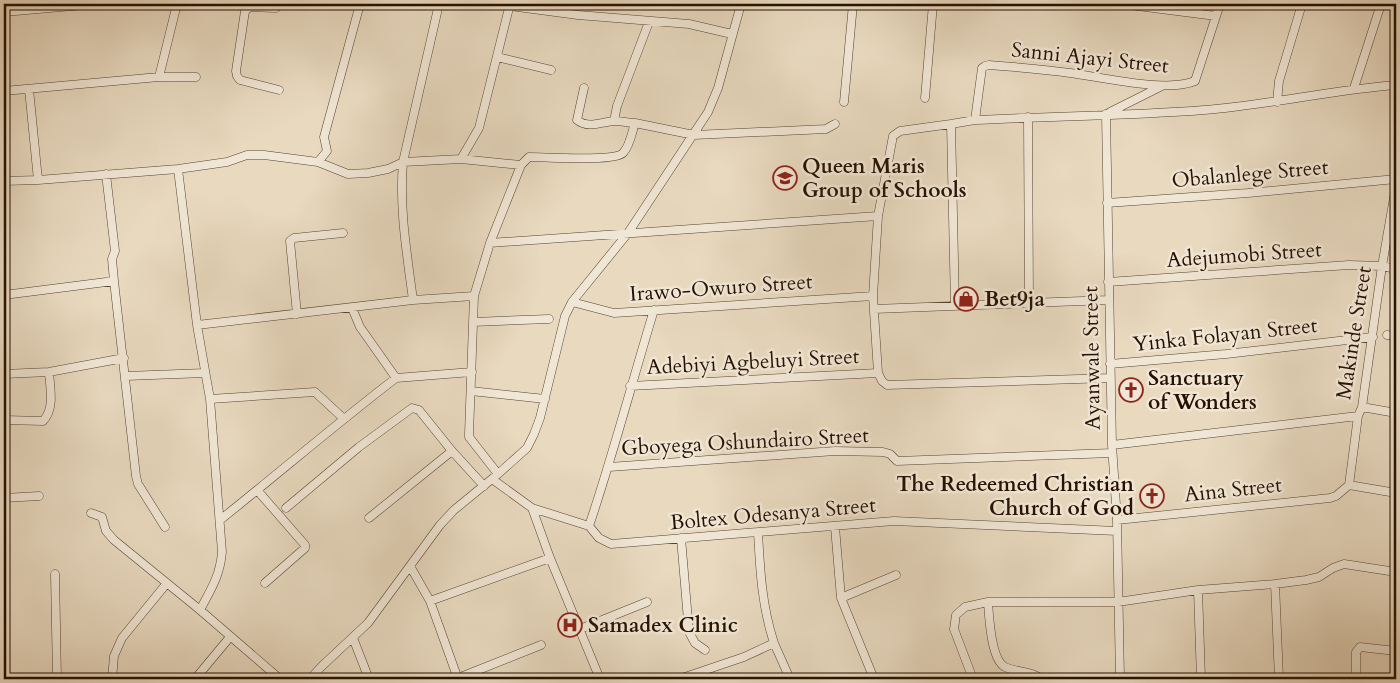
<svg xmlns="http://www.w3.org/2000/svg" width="1400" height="683" font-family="Cardo,serif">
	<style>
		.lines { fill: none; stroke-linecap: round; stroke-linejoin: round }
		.minor-casing { stroke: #564330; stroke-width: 9 }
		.minor { stroke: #f0e6d5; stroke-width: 8 }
		.labels { text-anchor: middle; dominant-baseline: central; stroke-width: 5; stroke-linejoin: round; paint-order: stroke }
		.street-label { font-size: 21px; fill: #261100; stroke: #f0e6d5 }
		.poi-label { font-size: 21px; font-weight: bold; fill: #261100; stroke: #f0e6d5; text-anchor: start }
	</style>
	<rect width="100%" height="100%" fill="#e8d9bf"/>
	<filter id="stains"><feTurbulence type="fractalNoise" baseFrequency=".004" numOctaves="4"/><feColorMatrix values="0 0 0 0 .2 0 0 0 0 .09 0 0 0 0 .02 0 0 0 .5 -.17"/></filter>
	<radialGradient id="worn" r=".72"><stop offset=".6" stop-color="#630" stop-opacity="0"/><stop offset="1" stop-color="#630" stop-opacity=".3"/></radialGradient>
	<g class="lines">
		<g class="minor-casing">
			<path id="minor" d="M 279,4 L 276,8 L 250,7 L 245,11 L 236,71 L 237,76 L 240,80 L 279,90
				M 1122,4 L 1216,16
				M 510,6 L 578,15 L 689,24 L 732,34
				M 4,12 L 95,4
				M 497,57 L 551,70
				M 159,77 L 176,8 L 181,4
				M 584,88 L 577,120 C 588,129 602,122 614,121 C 621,121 629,123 635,123
				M 1354,88 L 1381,4
				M 29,89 L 38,180
				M 4,91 L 159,77 L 196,77
				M 925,98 L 933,4
				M 844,102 L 853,4
				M 1277,102 L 1279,81 L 1302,4
				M 1110,112 L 1162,86
				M 1106,114 L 1112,445 L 1117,520 L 1120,679
				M 1028,117 L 1029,303
				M 975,120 L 982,68 L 985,66 L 989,65 C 1016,67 1043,69 1070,73 C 1101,77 1167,93 1195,81 L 1220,4
				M 614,121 L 617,106 L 649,22
				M 951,124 L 900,131 L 893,136 L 878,216 L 873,296 L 878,373 L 882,381 L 887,385 L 1110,378
				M 461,159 L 479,128 L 510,4
				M 318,162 L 327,151 L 324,137 L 360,4
				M 178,169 L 197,325 L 210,399 L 222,552 C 220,576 211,589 200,610
				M 106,174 L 115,251 L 112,259 L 114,281 L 136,476 L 138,484 L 165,527
				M 4,181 L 38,180 L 178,169 L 227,162 L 247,155 L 264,155 L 318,162 L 348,174 L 368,173 L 388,169 L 403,162 L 461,159 L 521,165 L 529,157 C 546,157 614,162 623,153 C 630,146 632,132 635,123 L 694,135 L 826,129 L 835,124
				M 1107,203 L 1248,193 L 1396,179
				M 490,243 C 619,233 749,226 878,216
				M 1108,282 L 1349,265 L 1382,266 L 1396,269
				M 4,295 L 114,281
				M 413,300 C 407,254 399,209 403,162 L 439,4
				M 572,302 L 614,313 L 873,296
				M 955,306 L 951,124 L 975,120 C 1051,116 1128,116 1204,110 C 1269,105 1331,90 1396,85
				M 352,308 L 360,327 L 396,378 L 472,372
				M 874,309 L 1109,300
				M 297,314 L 290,241 L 294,238 L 343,233
				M 473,322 L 549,319
				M 197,325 L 413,300 L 474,296
				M 1387,335 L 1396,336
				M 1110,364 L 1226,354 L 1373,337
				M 4,374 L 49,372 L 124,358
				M 126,376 L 205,373
				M 630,386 L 878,373
				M 471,391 L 545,399
				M 210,399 L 315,392 L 343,418
				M 1362,407 L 1396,413
				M 4,420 L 43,421 C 55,409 50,388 49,372
				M 1112,445 L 1358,416
				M 609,467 L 835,451 L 883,452 L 890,454 L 897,461 L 1112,453
				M 498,474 L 469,437 L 469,434 L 474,296 L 490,243 L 521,165
				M 492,479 L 532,508 L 550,558 L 600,679
				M 1349,485 L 1358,416 L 1362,407 L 1382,266 L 1396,186
				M 1349,485 L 1396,493
				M 257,490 L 305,545 L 305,548 L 265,583
				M 4,498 L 39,496
				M 286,508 L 359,447 L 412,408 L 419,410 L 452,451 L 484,486
				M 532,508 L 589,526
				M 91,513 L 102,517 L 106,531 L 114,540 L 200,610 L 280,679
				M 369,518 L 452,451
				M 220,520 C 279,473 336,424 396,378
				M 1117,520 L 1330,498 L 1336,496 L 1349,485
				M 589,526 L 599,538 L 611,544 L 894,521 L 1117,531
				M 589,526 C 613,455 632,382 654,310
				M 835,527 L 841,598 L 874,679
				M 758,532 C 760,570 762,607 774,643
				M 681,538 L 689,632 L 695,643 L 705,650
				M 410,566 L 430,601 L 458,679
				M 55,574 L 57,679
				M 1275,584 L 1279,679
				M 1198,590 L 1201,679
				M 841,598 L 896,575
				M 430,601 L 550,558
				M 988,602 C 989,617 991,660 1005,667 C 1016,672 1029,671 1039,677 L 1039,679
				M 580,629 L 647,602
				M 4,634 L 5,679
				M 353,638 L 369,679
				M 458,678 L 541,645
				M 112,679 L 114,656 L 122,638 L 167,583
				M 195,679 L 230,637
				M 310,679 L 322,666 L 368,623 L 440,525 L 454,510 L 498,474 L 527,448 L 534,434 L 540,418 L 565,316 L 572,302 L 628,233 L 708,112 L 718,88 L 741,4
				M 679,679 L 744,657 L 774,643 L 790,679
				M 973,679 L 954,629 L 956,615 L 965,607 L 988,602 L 1118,602 L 1198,590 L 1275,584 L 1306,580 L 1319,577 L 1333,568 L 1344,564 L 1396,572
				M 1356,679 L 1356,652 L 1360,647 L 1396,651"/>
		</g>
		<use href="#minor" class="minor"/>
	</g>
	<defs>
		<g id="school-ring" transform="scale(1.25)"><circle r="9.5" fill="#f0e6d5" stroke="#8f2418" stroke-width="1.5"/><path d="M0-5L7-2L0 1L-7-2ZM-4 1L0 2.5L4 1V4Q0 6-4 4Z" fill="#8f2418"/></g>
		<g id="shop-ring" transform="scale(1.25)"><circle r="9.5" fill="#f0e6d5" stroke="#8f2418" stroke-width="1.5"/><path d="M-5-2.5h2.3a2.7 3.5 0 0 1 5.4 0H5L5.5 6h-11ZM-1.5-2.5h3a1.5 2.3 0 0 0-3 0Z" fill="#8f2418"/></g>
		<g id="church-ring" transform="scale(1.25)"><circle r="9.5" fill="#f0e6d5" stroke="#8f2418" stroke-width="1.5"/><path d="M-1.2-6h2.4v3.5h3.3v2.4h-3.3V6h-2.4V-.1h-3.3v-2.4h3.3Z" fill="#8f2418"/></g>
		<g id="hospital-ring" transform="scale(1.25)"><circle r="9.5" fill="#f0e6d5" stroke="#8f2418" stroke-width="1.5"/><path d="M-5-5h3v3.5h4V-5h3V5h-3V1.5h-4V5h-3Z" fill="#8f2418"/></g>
	</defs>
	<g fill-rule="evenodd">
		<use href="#school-ring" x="785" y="178"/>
		<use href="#shop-ring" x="966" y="299"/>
		<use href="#church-ring" x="1131" y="390"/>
		<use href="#church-ring" x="1152" y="496"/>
		<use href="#hospital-ring" x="570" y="625"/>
	</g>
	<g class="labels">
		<g class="street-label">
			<text transform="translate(1090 58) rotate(6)">Sanni Ajayi Street</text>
			<text transform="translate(1250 174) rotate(-5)">Obalanlege Street</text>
			<text transform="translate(1244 255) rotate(-4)">Adejumobi Street</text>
			<text transform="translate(721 288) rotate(-4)">Irawo-Owuro Street</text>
			<text transform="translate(1354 333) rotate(-81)">Makinde Street</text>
			<text transform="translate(1225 335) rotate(-6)">Yinka Folayan Street</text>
			<text transform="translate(1092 358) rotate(-91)">Ayanwale Street</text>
			<text transform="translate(753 362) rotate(-3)">Adebiyi Agbeluyi Street</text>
			<text transform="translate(745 442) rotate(-3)">Gboyega Oshundairo Street</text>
			<text transform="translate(1233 490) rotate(-6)">Aina Street</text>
			<text transform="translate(773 514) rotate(-5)">Boltex Odesanya Street</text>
		</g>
		<g class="poi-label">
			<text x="802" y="166">Queen Maris<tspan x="802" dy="24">Group of Schools</tspan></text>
			<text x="984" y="299">Bet9ja</text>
			<text x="1148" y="378">Sanctuary<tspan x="1148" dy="24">of Wonders</tspan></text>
			<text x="1134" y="484" text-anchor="end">The Redeemed Christian<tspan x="1134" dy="24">Church of God</tspan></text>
			<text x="588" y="625">Samadex Clinic</text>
		</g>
	</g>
	<rect width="1400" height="683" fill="none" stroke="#e8d9bf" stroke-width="20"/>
	<rect x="5" y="5" width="1390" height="673" fill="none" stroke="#261100" stroke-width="2.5"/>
	<rect x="10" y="10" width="1380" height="663" fill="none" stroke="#261100"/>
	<rect width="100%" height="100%" filter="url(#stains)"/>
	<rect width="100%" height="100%" fill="url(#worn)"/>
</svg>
